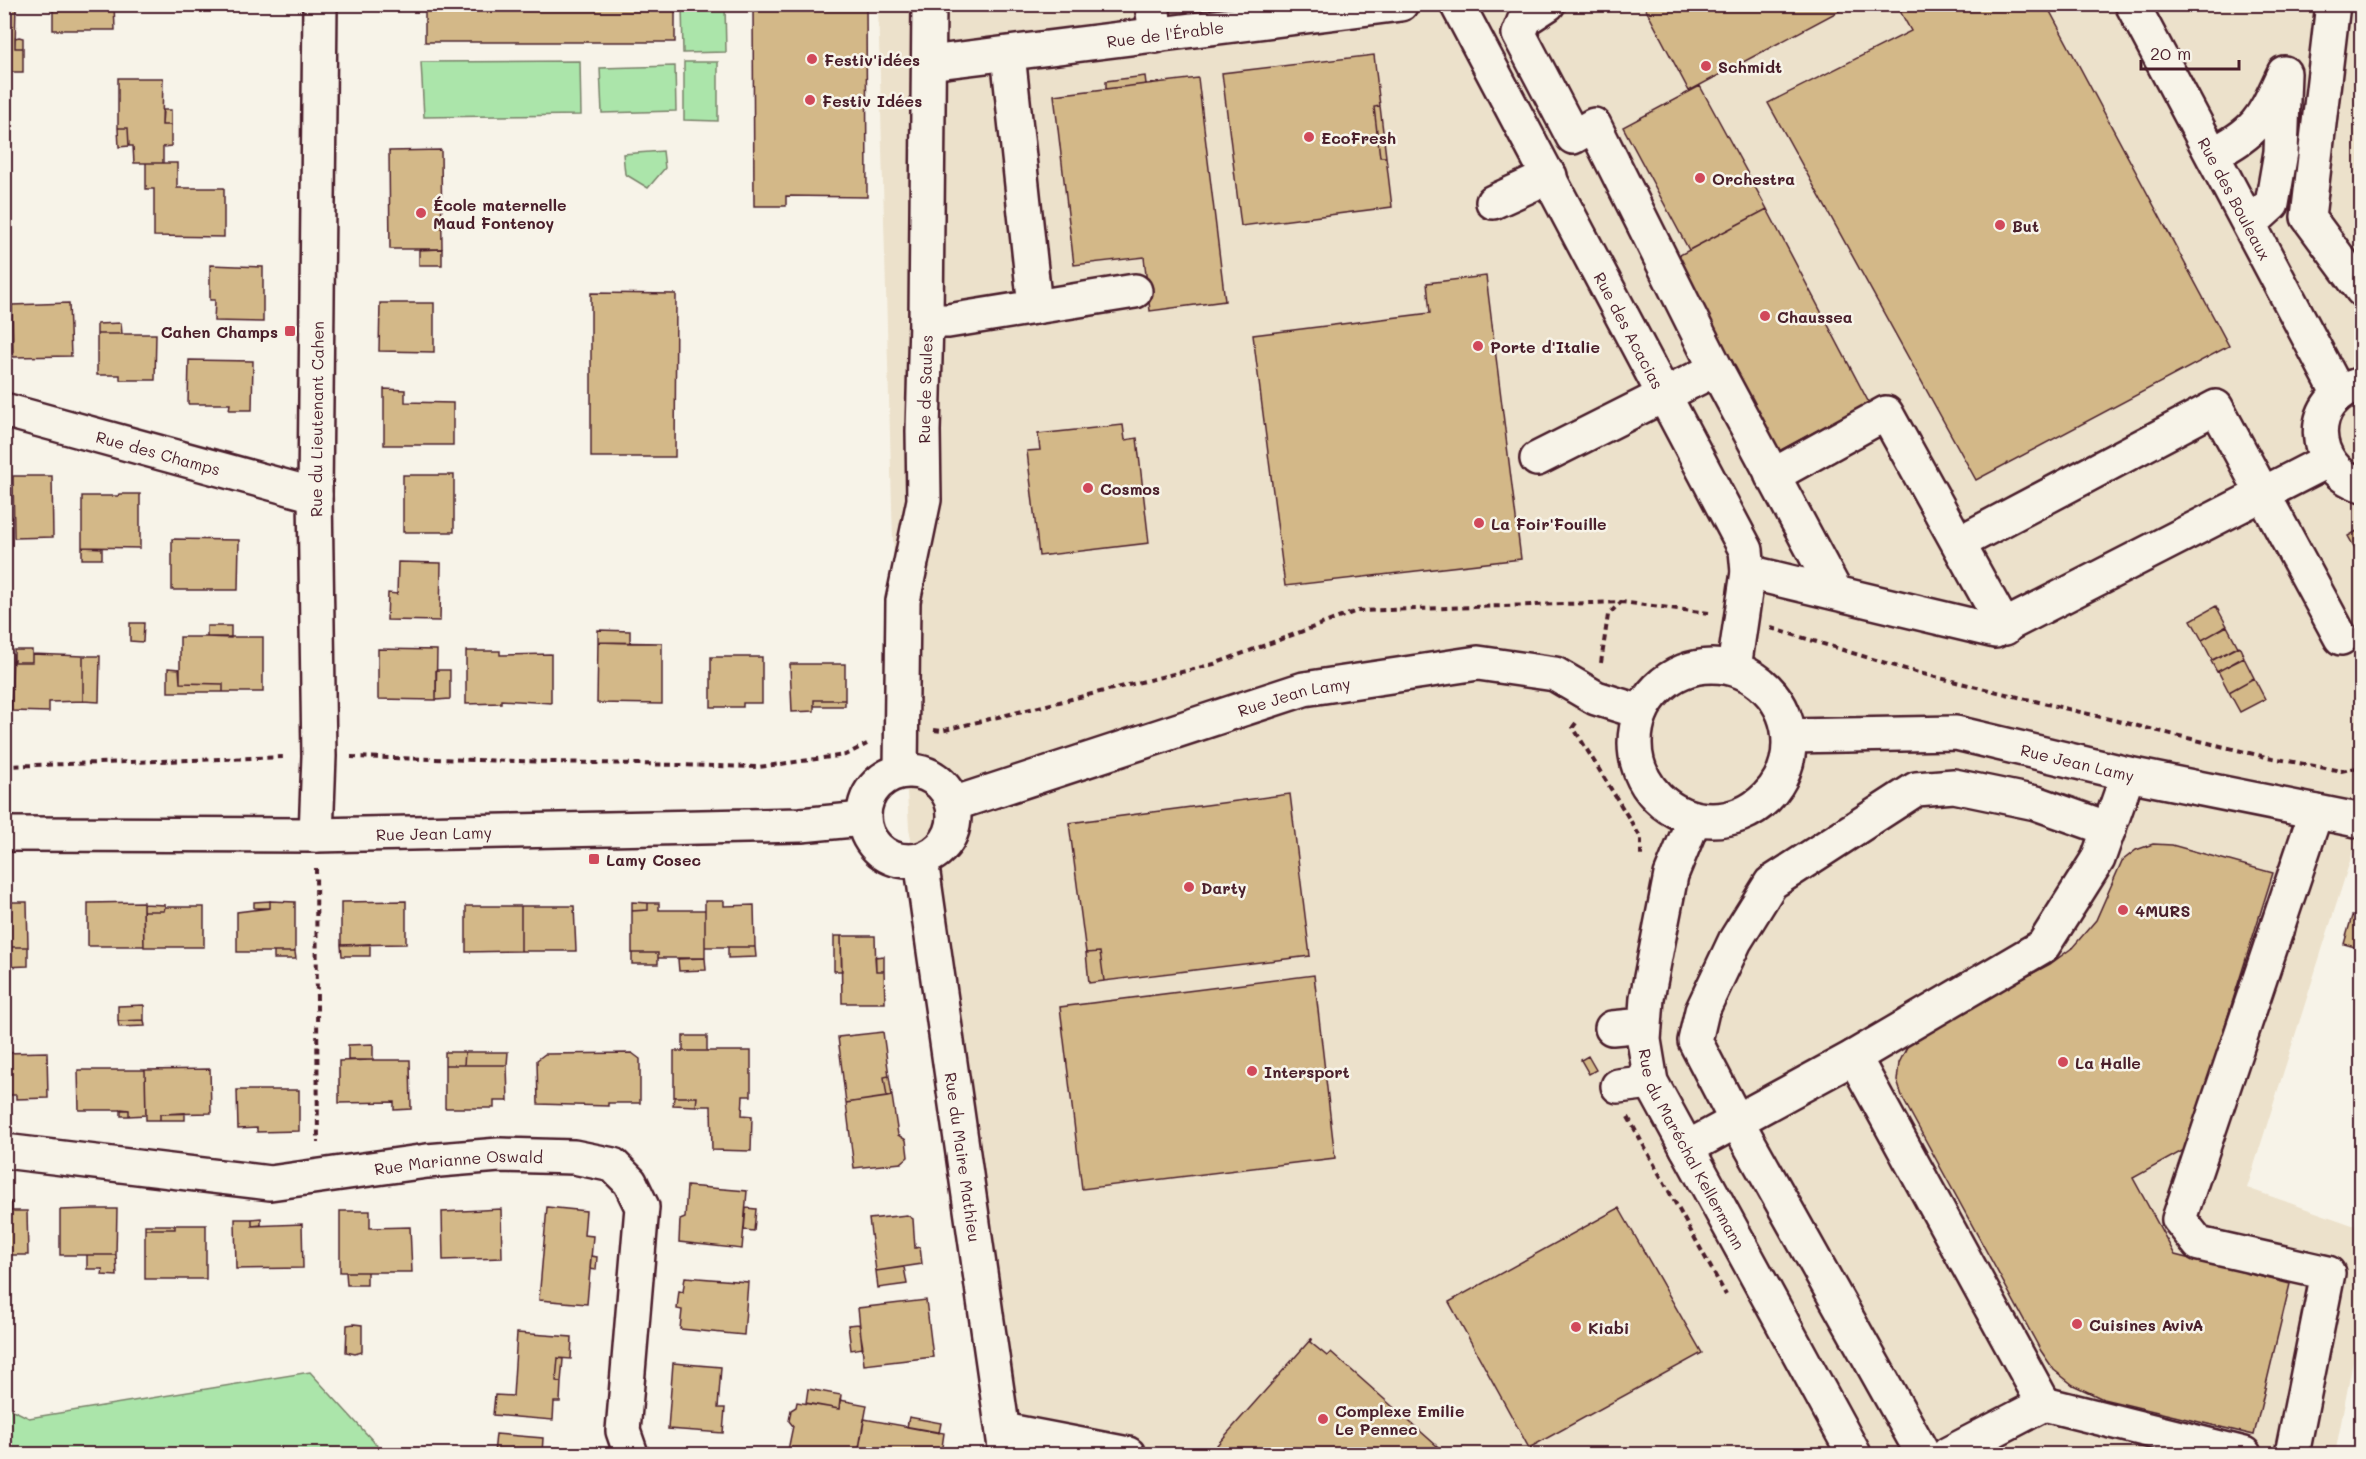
<svg xmlns="http://www.w3.org/2000/svg" width="2366" height="1459" font-family="Mali,sans-serif">
	<style>
		.built { fill: #ece1cb }
		.green { fill: #abe5aa; stroke: #7a826a; stroke-width: 1.5 }
		.building { fill: #d3b888; stroke: #4a1f2b; stroke-width: 1.5 }
		.lines { fill: none; stroke-linecap: round; stroke-linejoin: round }
		.minor-casing { stroke: #4a1f2b; stroke-width: 38 }
		.path { stroke: #4a1f2b; stroke-width: 4; stroke-dasharray: 6 4.5; stroke-linecap: butt }
		.minor { stroke: #f7f3e8; stroke-width: 33 }
		.poi-dot { fill: #d1495b; stroke: #f7f3e8; stroke-width: 2 }
		.labels { text-anchor: middle; dominant-baseline: central; stroke-width: 5; stroke-linejoin: round; paint-order: stroke }
		.street-label { font-size: 16px; fill: #4a1f2b; stroke: #f7f3e8 }
		.poi-label { font-size: 16px; font-weight: bold; fill: #4a1f2b; stroke: #f7f3e8; text-anchor: start }
	</style>
	<rect width="100%" height="100%" fill="#f7f3e8"/>
	<filter id="ink" filterUnits="userSpaceOnUse"><feTurbulence type="fractalNoise" baseFrequency=".0167" numOctaves="2"/><feDisplacementMap in="SourceGraphic" scale="12" xChannelSelector="R" yChannelSelector="G"/><feConvolveMatrix kernelMatrix="1 2 1 2 8 2 1 2 1" color-interpolation-filters="sRGB"/></filter>
	<g filter="url(#ink)">
		<path class="built" d="M 878,5 L 2361,5 L 2361,826 L 2247,1188 L 2361,1228 L 2361,1320 L 2335,1454 L 1019,1454 L 909,828 L 893,542 Z"/>
		<path class="green" d="M 682,5 L 725,5 L 726,52 L 683,53 Z
			M 580,61 L 581,115 L 424,117 L 421,62 Z
			M 684,62 L 718,62 L 718,121 L 684,120 Z
			M 675,66 L 676,111 L 602,113 L 600,68 Z
			M 663,151 L 665,168 L 648,188 L 625,174 L 623,154 Z
			M 310,1372 L 385,1454 L 5,1454 L 5,1406 L 29,1418 Z"/>
		<path class="building" d="M 4,4 L 16,4 L 15,48 L 23,48 L 23,72 L 4,72 Z
			M 53,4 L 114,4 L 115,30 L 53,30 Z
			M 425,4 L 675,4 L 675,42 L 425,42 Z
			M 753,4 L 866,4 L 867,197 L 786,196 L 786,206 L 754,206 Z
			M 1643,4 L 1852,4 L 1689,91 Z
			M 1912,4 L 2046,4 L 2229,346 L 1976,480 L 1768,103 L 1911,31 L 1900,11 Z
			M 19,37 L 23,38 L 23,48 L 15,48 L 15,38 Z
			M 1374,55 L 1380,106 L 1374,107 L 1380,157 L 1386,157 L 1392,207 L 1241,226 L 1222,73 Z
			M 1145,76 L 1146,84 L 1106,89 L 1106,81 Z
			M 118,78 L 163,78 L 162,125 L 171,125 L 171,146 L 163,147 L 163,163 L 134,163 L 133,146 L 129,146 L 128,128 L 118,128 Z
			M 1198,78 L 1225,301 L 1150,311 L 1144,257 L 1074,265 L 1054,95 Z
			M 1700,86 L 1767,209 L 1689,250 L 1623,127 Z
			M 1380,106 L 1386,157 L 1380,157 L 1374,107 Z
			M 163,110 L 171,110 L 171,125 L 162,125 Z
			M 118,128 L 128,128 L 129,146 L 119,147 Z
			M 441,150 L 442,249 L 390,249 L 389,151 Z
			M 146,163 L 177,163 L 177,188 L 224,188 L 224,237 L 154,236 L 154,189 L 146,189 Z
			M 8,177 L 9,236 L 4,236 L 4,178 Z
			M 1767,209 L 1869,403 L 1779,451 L 1676,257 Z
			M 442,249 L 442,265 L 419,265 L 419,250 Z
			M 210,265 L 263,267 L 263,322 L 214,321 L 215,300 L 210,300 Z
			M 1486,276 L 1521,559 L 1285,586 L 1253,335 L 1430,313 L 1427,283 Z
			M 591,293 L 676,294 L 675,457 L 591,457 Z
			M 69,303 L 71,356 L 13,357 L 12,305 Z
			M 380,303 L 434,303 L 434,352 L 379,351 Z
			M 121,323 L 122,334 L 97,334 L 97,324 Z
			M 97,334 L 156,334 L 155,380 L 120,380 L 120,375 L 97,375 Z
			M 189,360 L 253,361 L 252,410 L 229,410 L 230,404 L 188,404 Z
			M 384,389 L 405,390 L 405,402 L 453,403 L 453,445 L 384,445 Z
			M 1123,425 L 1125,440 L 1137,438 L 1149,543 L 1039,556 L 1027,451 L 1040,450 L 1038,434 Z
			M 403,475 L 454,475 L 454,532 L 403,532 Z
			M 13,476 L 52,476 L 53,537 L 14,538 Z
			M 119,494 L 140,494 L 140,548 L 82,547 L 82,496 L 118,496 Z
			M 2362,528 L 2362,556 L 2360,557 L 2348,536 Z
			M 172,539 L 239,540 L 238,590 L 172,590 Z
			M 82,547 L 102,548 L 102,559 L 82,559 Z
			M 398,562 L 441,563 L 440,621 L 387,620 L 388,593 L 397,594 Z
			M 2216,606 L 2227,626 L 2202,640 L 2191,620 Z
			M 130,623 L 144,623 L 143,642 L 130,641 Z
			M 207,626 L 231,626 L 231,638 L 207,637 Z
			M 2227,626 L 2238,647 L 2212,660 L 2202,640 Z
			M 598,630 L 630,631 L 630,643 L 598,642 Z
			M 180,637 L 263,637 L 263,692 L 223,692 L 223,684 L 180,683 Z
			M 598,642 L 662,643 L 662,704 L 597,703 Z
			M 2239,646 L 2244,657 L 2217,672 L 2211,661 Z
			M 378,649 L 437,650 L 436,700 L 378,699 Z
			M 14,650 L 32,650 L 32,662 L 14,662 Z
			M 466,651 L 500,651 L 500,655 L 551,654 L 551,703 L 501,700 L 501,703 L 466,704 Z
			M 13,654 L 14,662 L 32,662 L 32,654 L 83,656 L 83,701 L 49,702 L 49,712 L 11,711 Z
			M 83,656 L 100,656 L 99,702 L 83,701 Z
			M 711,657 L 762,657 L 762,703 L 743,703 L 743,707 L 711,707 Z
			M 2244,658 L 2254,678 L 2229,692 L 2218,671 Z
			M 790,664 L 845,664 L 845,700 L 814,700 L 814,711 L 792,712 Z
			M 168,668 L 179,669 L 180,683 L 223,684 L 223,692 L 168,692 Z
			M 436,670 L 450,670 L 450,699 L 436,700 Z
			M 2254,678 L 2265,699 L 2240,712 L 2229,692 Z
			M 814,700 L 845,700 L 845,706 L 814,706 Z
			M 1290,794 L 1310,956 L 1104,981 L 1100,952 L 1086,953 L 1069,823 Z
			M 2153,844 L 2172,845 L 2273,873 L 2186,1149 L 2133,1178 L 2175,1255 L 2290,1284 L 2254,1435 L 2103,1399 L 2073,1385 L 2054,1370 L 2041,1351 L 1903,1099 L 1897,1081 L 1899,1063 L 1908,1045 L 1922,1033 L 2050,964 L 2072,948 L 2096,920 L 2122,861 L 2136,850 Z
			M 270,901 L 295,902 L 295,952 L 237,952 L 237,912 L 270,908 Z
			M 270,901 L 270,908 L 254,908 L 254,902 Z
			M 406,901 L 406,944 L 341,945 L 341,902 Z
			M 705,901 L 724,901 L 724,906 L 754,905 L 755,947 L 705,947 Z
			M 6,902 L 27,902 L 28,947 L 4,947 Z
			M 143,902 L 144,946 L 88,946 L 88,903 Z
			M 632,902 L 648,903 L 648,910 L 632,911 Z
			M 648,903 L 659,903 L 659,910 L 705,910 L 705,958 L 658,958 L 658,953 L 632,953 L 632,911 L 648,910 Z
			M 143,904 L 165,905 L 164,911 L 143,911 Z
			M 466,906 L 521,906 L 521,951 L 466,952 Z
			M 521,906 L 574,906 L 576,951 L 521,951 Z
			M 165,907 L 204,907 L 204,947 L 144,947 L 143,911 L 164,911 Z
			M 2352,916 L 2362,919 L 2362,949 L 2344,944 Z
			M 2286,923 L 2297,926 L 2293,943 L 2281,940 Z
			M 834,936 L 841,936 L 842,971 L 834,971 Z
			M 841,936 L 875,936 L 876,971 L 884,971 L 885,1003 L 842,1003 Z
			M 370,944 L 370,956 L 342,956 L 341,945 Z
			M 4,947 L 28,947 L 28,966 L 4,967 Z
			M 728,947 L 755,947 L 756,957 L 728,958 Z
			M 274,952 L 295,952 L 296,959 L 274,959 Z
			M 1100,952 L 1104,981 L 1089,983 L 1086,953 Z
			M 632,953 L 658,953 L 658,964 L 632,964 Z
			M 884,956 L 884,971 L 876,971 L 875,957 Z
			M 705,958 L 706,970 L 679,971 L 678,959 Z
			M 1314,975 L 1335,1158 L 1082,1189 L 1060,1007 Z
			M 144,1005 L 144,1020 L 118,1021 L 118,1006 Z
			M 144,1020 L 145,1026 L 119,1027 L 118,1021 Z
			M 883,1032 L 889,1076 L 884,1077 L 887,1097 L 846,1103 L 838,1037 Z
			M 683,1036 L 707,1036 L 707,1051 L 683,1051 Z
			M 373,1044 L 373,1060 L 348,1060 L 348,1045 Z
			M 674,1051 L 751,1051 L 751,1096 L 743,1096 L 742,1115 L 752,1116 L 751,1151 L 712,1150 L 711,1106 L 696,1106 L 697,1097 L 674,1097 Z
			M 47,1052 L 48,1098 L 16,1099 L 16,1095 L 4,1095 L 4,1053 Z
			M 445,1052 L 465,1052 L 464,1065 L 445,1065 Z
			M 465,1052 L 508,1052 L 507,1065 L 464,1065 Z
			M 632,1053 L 640,1059 L 640,1103 L 608,1103 L 608,1106 L 538,1104 L 537,1060 L 545,1054 Z
			M 1588,1056 L 1596,1070 L 1589,1074 L 1581,1060 Z
			M 373,1060 L 410,1060 L 411,1109 L 394,1110 L 394,1102 L 339,1103 L 339,1061 Z
			M 445,1065 L 507,1065 L 508,1101 L 494,1101 L 494,1108 L 445,1108 Z
			M 210,1069 L 211,1113 L 160,1114 L 160,1120 L 146,1120 L 145,1070 Z
			M 78,1070 L 145,1070 L 146,1115 L 129,1116 L 129,1110 L 79,1110 Z
			M 889,1076 L 892,1096 L 887,1097 L 884,1077 Z
			M 237,1090 L 299,1090 L 299,1131 L 257,1132 L 257,1128 L 238,1129 Z
			M 892,1096 L 898,1135 L 906,1140 L 908,1157 L 901,1163 L 854,1168 L 846,1103 Z
			M 674,1097 L 697,1097 L 696,1106 L 673,1105 Z
			M 121,1109 L 129,1110 L 129,1116 L 121,1116 Z
			M 185,1113 L 185,1120 L 160,1120 L 160,1114 Z
			M 687,1186 L 747,1191 L 742,1249 L 679,1242 L 680,1220 L 685,1218 Z
			M 4,1202 L 12,1202 L 12,1211 L 4,1211 Z
			M 547,1207 L 586,1211 L 584,1235 L 593,1236 L 587,1304 L 539,1300 Z
			M 746,1208 L 756,1209 L 754,1231 L 744,1230 Z
			M 1619,1208 L 1702,1353 L 1529,1448 L 1449,1302 Z
			M 91,1209 L 117,1209 L 116,1255 L 60,1255 L 60,1210 Z
			M 501,1209 L 502,1258 L 443,1260 L 442,1212 Z
			M 4,1211 L 27,1211 L 28,1255 L 4,1255 Z
			M 340,1211 L 370,1211 L 370,1228 L 410,1227 L 412,1272 L 340,1272 Z
			M 907,1215 L 913,1219 L 915,1248 L 920,1247 L 922,1264 L 876,1271 L 869,1219 Z
			M 261,1218 L 261,1225 L 252,1226 L 252,1219 Z
			M 235,1219 L 252,1219 L 252,1226 L 302,1224 L 303,1268 L 236,1269 Z
			M 145,1225 L 175,1225 L 175,1229 L 145,1229 Z
			M 175,1225 L 206,1225 L 206,1279 L 145,1279 L 145,1229 L 175,1229 Z
			M 87,1255 L 116,1255 L 117,1276 L 102,1275 L 103,1269 L 87,1269 Z
			M 591,1256 L 597,1257 L 596,1270 L 590,1269 Z
			M 904,1267 L 907,1284 L 878,1288 L 876,1271 Z
			M 346,1272 L 367,1272 L 367,1285 L 347,1285 Z
			M 685,1277 L 748,1282 L 744,1335 L 680,1329 L 682,1310 L 677,1309 L 678,1299 L 679,1291 L 683,1292 Z
			M 926,1300 L 933,1357 L 864,1365 L 858,1308 Z
			M 354,1324 L 362,1325 L 362,1352 L 355,1354 L 346,1352 L 347,1325 Z
			M 859,1324 L 863,1348 L 851,1350 L 848,1325 Z
			M 517,1333 L 572,1337 L 571,1359 L 558,1358 L 556,1381 L 561,1382 L 560,1402 L 554,1402 L 553,1420 L 493,1415 L 495,1395 L 513,1396 Z
			M 1312,1338 L 1310,1342 L 1327,1356 L 1331,1352 L 1446,1454 L 1209,1454 Z
			M 558,1358 L 563,1359 L 561,1382 L 556,1381 Z
			M 673,1363 L 721,1367 L 718,1408 L 725,1408 L 723,1433 L 668,1429 Z
			M 808,1389 L 841,1395 L 839,1409 L 806,1403 Z
			M 840,1400 L 867,1405 L 858,1454 L 816,1454 L 788,1450 L 793,1426 L 789,1421 L 791,1410 L 796,1407 L 797,1402 L 839,1409 Z
			M 909,1417 L 941,1423 L 939,1433 L 907,1427 Z
			M 864,1419 L 944,1433 L 941,1454 L 858,1454 Z
			M 496,1434 L 543,1438 L 542,1454 L 494,1454 Z"/>
		<g class="lines">
			<g class="minor-casing">
				<g id="minor">
					<path d="M 1152,4 L 1156,36"/>
					<path id="s1" d="M 1457,4 L 1746,550 L 1748,572 L 1734,668"/>
					<path d="M 1548,4 L 1525,19 L 1519,34 L 1573,137 L 1594,125 L 1716,369 L 1835,591"/>
					<path id="s2" d="M 2132,4 L 2339,394"/>
					<path d="M 2333,4 L 2308,217 L 2362,290"/>
					<path id="s3" d="M 929,63 L 1401,4"/>
					<path d="M 2213,154 C 2259,131 2263,118 2284,73 L 2281,152 L 2272,204 L 2250,224"/>
					<path d="M 1493,202 L 1550,176"/>
					<path d="M 1035,307 L 1135,291"/>
					<path d="M 926,321 L 948,321 L 1035,307 L 1008,54"/>
					<path d="M 2362,384 C 2305,397 2308,468 2362,485"/>
					<path id="s4" d="M 4,410 L 315,495"/>
					<path d="M 1537,459 L 1716,369"/>
					<path d="M 1772,476 L 1886,413 L 2005,628"/>
					<path d="M 1959,543 L 2216,407 L 2341,638"/>
					<path d="M 1748,572 L 1995,631 L 2327,461"/>
					<circle cx="1712" cy="743" r="77"/>
					<path id="s5" d="M 1790,736 L 1956,733 L 2128,774 L 2362,821"/>
					<path id="s6" d="M 901,771 L 903,601 L 924,500 L 923,431 L 926,321 L 929,4"/>
					<circle cx="909" cy="816" r="45"/>
					<path id="s7" d="M 953,804 L 1304,689 L 1478,663 L 1555,674 L 1596,698 L 1641,712"/>
					<path id="s8" d="M 1694,819 L 1671,875 L 1647,998 L 1644,1040 L 1651,1082 L 1854,1454"/>
					<path id="s9" d="M 4,834 L 316,835 L 801,825 L 863,819"/>
					<path id="s10" d="M 316,835 L 319,756 L 315,495 L 320,4"/>
					<path id="s11" d="M 921,860 L 1006,1454"/>
					<path d="M 1612,1028 L 1644,1025"/>
					<path d="M 1854,1057 L 2043,946 L 2098,859 L 2128,774"/>
					<path d="M 1618,1086 L 1651,1082"/>
					<path d="M 1687,1148 L 1854,1057 L 2044,1404"/>
					<path id="s12" d="M 4,1151 L 270,1183 L 427,1161 L 499,1155 L 574,1157 L 613,1165 L 630,1182 L 642,1207 L 623,1431 L 631,1454"/>
					<path d="M 1003,1430 L 1128,1454"/>
					<path d="M 1923,1454 L 1736,1120 L 1695,1041 L 1702,1011 L 1735,941 L 1771,883 L 1916,789 L 1954,786 L 2036,803 L 2109,829"/>
					<path d="M 1948,1454 L 2044,1404 L 2244,1454"/>
					<path d="M 2292,1454 L 2328,1273 L 2199,1244 L 2179,1219 L 2316,812"/>
				</g>
			</g>
			<path class="path" d="M 1771,628 L 1915,672 L 2262,756 L 2341,771 L 2362,767
				M 1601,663 L 1608,615 L 1621,602
				M 1576,723 L 1573,727 L 1641,838 L 1641,857
				M 934,730 L 941,731 L 1214,664 L 1357,611 L 1621,602 L 1709,613
				M 351,757 L 759,767 L 845,755 L 867,744
				M 4,766 L 286,757
				M 316,868 L 318,1143
				M 1628,1117 L 1726,1295"/>
			<use href="#minor" class="minor"/>
		</g>
	</g>
	<g class="poi-dot">
		<circle cx="812" cy="59" r="6"/>
		<circle cx="1706" cy="66" r="6"/>
		<circle cx="810" cy="100" r="6"/>
		<circle cx="1309" cy="137" r="6"/>
		<circle cx="1700" cy="178" r="6"/>
		<circle cx="421" cy="213" r="6"/>
		<circle cx="2000" cy="225" r="6"/>
		<circle cx="1765" cy="316" r="6"/>
		<rect x="284" y="325" width="12" height="12" rx="3"/>
		<circle cx="1478" cy="346" r="6"/>
		<circle cx="1088" cy="488" r="6"/>
		<circle cx="1479" cy="523" r="6"/>
		<rect x="588" y="853" width="12" height="12" rx="3"/>
		<circle cx="1189" cy="887" r="6"/>
		<circle cx="2123" cy="910" r="6"/>
		<circle cx="2063" cy="1062" r="6"/>
		<circle cx="1252" cy="1071" r="6"/>
		<circle cx="2077" cy="1324" r="6"/>
		<circle cx="1576" cy="1327" r="6"/>
		<circle cx="1323" cy="1419" r="6"/>
	</g>
	<g class="labels">
		<g class="street-label">
			<text stroke="none"><textPath href="#s3" startOffset="238">Rue de l'Érable</textPath></text>
			<text stroke="none"><textPath href="#s2" startOffset="220">Rue des Bouleaux</textPath></text>
			<text stroke="none"><textPath href="#s1" startOffset="369">Rue des Acacias</textPath></text>
			<text stroke="none"><textPath href="#s6" startOffset="384">Rue de Saules</textPath></text>
			<text stroke="none"><textPath href="#s10" startOffset="416">Rue du Lieutenant Cahen</textPath></text>
			<text stroke="none"><textPath href="#s4" startOffset="160">Rue des Champs</textPath></text>
			<text stroke="none"><textPath href="#s7" startOffset="358">Rue Jean Lamy</textPath></text>
			<text stroke="none"><textPath href="#s5" startOffset="291">Rue Jean Lamy</textPath></text>
			<text stroke="none"><textPath href="#s9" startOffset="430">Rue Jean Lamy</textPath></text>
			<text stroke="none"><textPath href="#s8" startOffset="348">Rue du Maréchal Kellermann</textPath></text>
			<text stroke="none"><textPath href="#s11" startOffset="300">Rue du Maire Mathieu</textPath></text>
			<text stroke="none"><textPath href="#s12" startOffset="458">Rue Marianne Oswald</textPath></text>
		</g>
		<g class="poi-label">
			<text x="824" y="59">Festiv'idées</text>
			<text x="1718" y="66">Schmidt</text>
			<text x="822" y="100">Festiv Idées</text>
			<text x="1321" y="137">EcoFresh</text>
			<text x="1712" y="178">Orchestra</text>
			<text x="433" y="204">École maternelle<tspan x="433" dy="18">Maud Fontenoy</tspan></text>
			<text x="2012" y="225">But</text>
			<text x="1777" y="316">Chaussea</text>
			<text x="278" y="331" text-anchor="end">Cahen Champs</text>
			<text x="1490" y="346">Porte d'Italie</text>
			<text x="1100" y="488">Cosmos</text>
			<text x="1491" y="523">La Foir'Fouille</text>
			<text x="606" y="859">Lamy Cosec</text>
			<text x="1201" y="887">Darty</text>
			<text x="2135" y="910">4MURS</text>
			<text x="2075" y="1062">La Halle</text>
			<text x="1264" y="1071">Intersport</text>
			<text x="2089" y="1324">Cuisines AvivA</text>
			<text x="1588" y="1327">Kiabi</text>
			<text x="1335" y="1410">Complexe Emilie<tspan x="1335" dy="18">Le Pennec</tspan></text>
		</g>
	</g>
	<rect width="2366" height="1459" fill="none" stroke="#f7f3e8" stroke-width="24"/>
	<rect x="12" y="12" width="2342" height="1435" fill="none" stroke="#4a1f2b" stroke-width="2" filter="url(#ink)"/>
	<path d="M2141 60v9h98v-9" fill="none" stroke="#4a1f2b" stroke-width="3"/>
	<text x="2150" y="60" font-size="18" fill="#4a1f2b" stroke="#f7f3e8" stroke-width="4.5" paint-order="stroke">20 m</text>
</svg>
